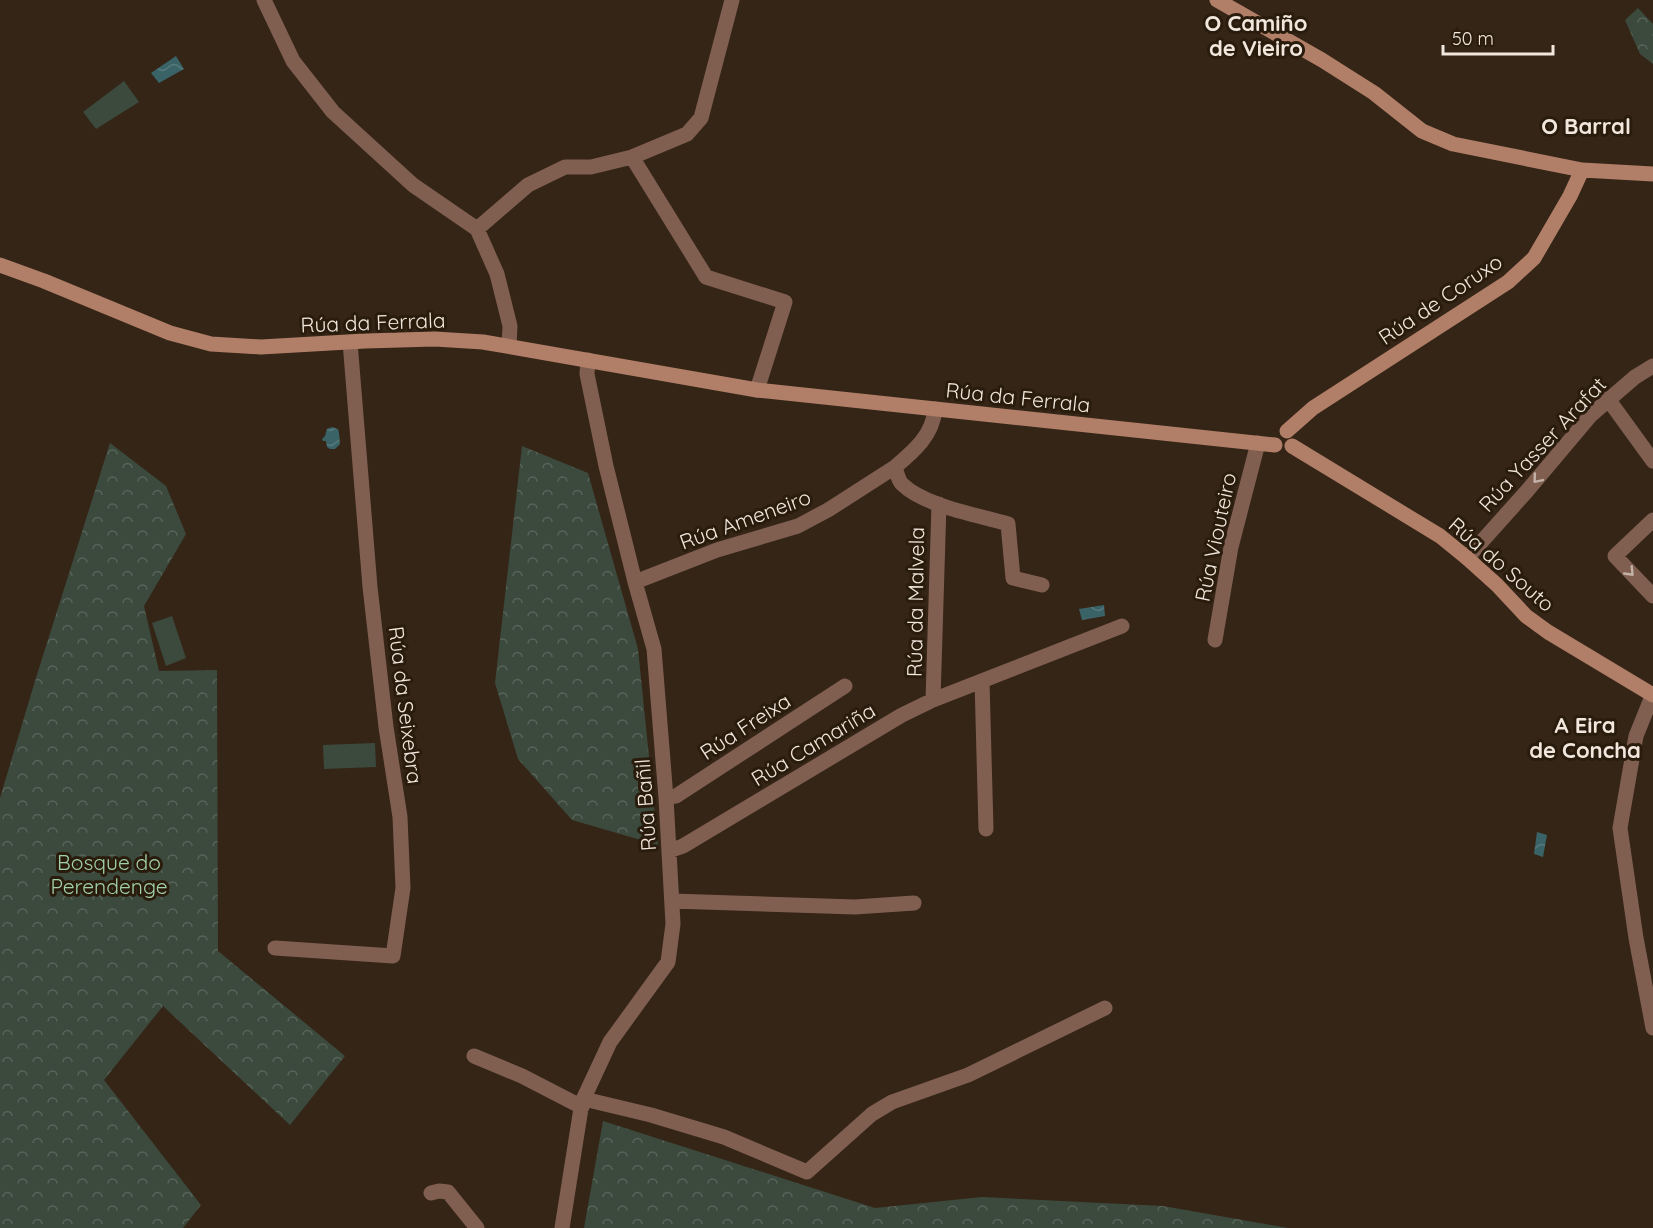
<svg xmlns="http://www.w3.org/2000/svg" width="1653" height="1228" font-family="Quicksand,sans-serif">
	<style>
		.forest { fill: url(#forest-crowns) }
		.garden { fill: #3b4a3d }
		.water { fill: url(#water-waves) }
		.lines { fill: none; stroke-linecap: round; stroke-linejoin: round }
		.street { stroke: #805f51; stroke-width: 15 }
		.secondary { stroke: #b17e67; stroke-width: 15 }
		.oneway { stroke: #c4b1a5 }
		.labels { text-anchor: middle; dominant-baseline: central; stroke-width: 6; stroke-linejoin: round; paint-order: stroke }
		.street-label { font-size: 21px; fill: #f1e7dd; stroke: #2a1c0d }
		.park-label { font-size: 21px; fill: #a1d1a8; stroke: #2a1c0d }
		.neighbourhood-label { font-size: 22px; font-weight: bold; fill: #f1e7dd; stroke: #2a1c0d }
	</style>
	<defs>
		<pattern id="forest-crowns" width="20" height="18" patternUnits="userSpaceOnUse" patternTransform="scale(1.5)"><rect width="20" height="18" fill="#3b4a3d"/><path d="M2 6a3 3 0 1 1 6 0M12 15a3 3 0 1 1 6 0" fill="none" stroke="#586459"/></pattern>
		<pattern id="water-waves" width="16" height="10" patternUnits="userSpaceOnUse" patternTransform="scale(1.5)"><rect width="16" height="10" fill="#396366"/><path d="M0 5q4-4 8 0t8 0" fill="none" stroke="#56797b"/></pattern>
	</defs>
	<rect width="100%" height="100%" fill="#342517"/>
	<path class="forest" d="M 1638,8 L 1653,24 L 1653,64 L 1640,54 L 1625,20 Z
		M 110,443 L 166,486 L 186,534 L 144,606 L 159,671 L 217,670 L 218,951 L 345,1056 L 290,1125 L 163,1006 L 104,1080 L 201,1205 L 183,1228 L 0,1228 L 0,798 L 35,681 Z
		M 522,446 L 588,473 L 638,649 L 658,845 L 572,820 L 518,759 L 495,683 Z
		M 603,1121 L 875,1208 L 982,1197 L 1163,1206 L 1288,1228 L 584,1228 Z"/>
	<path class="garden" d="M 124,81 L 139,102 L 96,129 L 83,112 Z
		M 172,616 L 186,658 L 166,666 L 152,623 Z
		M 375,743 L 376,767 L 324,769 L 323,745 Z"/>
	<path class="water" d="M 176,56 L 184,69 L 159,83 L 151,73 Z
		M 332,427 L 338,429 L 339,433 L 340,444 L 335,449 L 330,449 L 327,447 L 326,441 L 323,441 L 322,439 L 325,436 L 327,429 Z
		M 1104,605 L 1105,616 L 1082,620 L 1079,609 Z
		M 1537,832 L 1547,835 L 1543,857 L 1534,854 Z"/>
	<g class="lines">
		<path class="street" d="M 264,0 L 293,61 L 333,112 L 413,185 L 477,229 L 497,274 L 510,326 L 509,346
			M 632,157 L 706,277 L 785,302 L 757,390
			M 477,229 L 528,185 L 565,167 L 591,167 L 632,157 L 687,134 L 701,118 L 732,0
			M 1608,399 L 1653,461
			M 935,409 C 933,435 914,451 895,467 C 897,473 898,480 902,484 C 924,506 978,515 1008,524 L 1013,578 L 1042,585
			M 1653,520 L 1615,556 L 1653,596
			M 1467,558 L 1527,491 L 1591,415 L 1635,377 L 1653,366
			M 635,582 L 717,550 L 798,526 L 828,510 L 895,467
			M 1215,640 L 1231,547 L 1258,443
			M 982,681 L 986,829
			M 1653,694 L 1636,736 L 1620,828 L 1636,938 L 1653,1028
			M 933,700 L 939,504
			M 666,798 L 676,796 L 845,686
			M 669,851 L 683,846 L 902,715 L 933,700 L 1122,626
			M 672,901 L 855,907 L 914,903
			M 275,948 L 393,956 L 403,888 L 400,817 L 386,727 L 370,587 L 350,342
			M 474,1056 L 522,1076 L 582,1107
			M 584,1099 L 651,1115 L 724,1137 L 807,1172 L 872,1114 L 892,1102 L 968,1075 L 1105,1008
			M 431,1193 L 439,1191 L 448,1192 L 477,1228
			M 562,1228 L 582,1102 L 610,1042 L 668,962 L 673,924 L 666,798 L 654,649 L 635,582 L 606,466 L 587,374 L 588,360"/>
		<path class="secondary" d="M 1217,0 L 1322,60 L 1374,93 L 1422,131 L 1453,144 L 1582,170 L 1653,174
			M 0,265 L 44,281 L 170,333 L 211,344 L 261,347 L 365,341 L 435,339 L 483,342 L 757,390 L 1275,445
			M 1287,431 L 1313,408 L 1508,282 L 1534,258 L 1570,196 L 1582,170
			M 1292,446 L 1440,536 L 1467,558 L 1497,585 L 1526,616 L 1548,632 L 1653,695"/>
	</g>
	<defs><path id="oneway-chevron" d="M-2-3.5L2.5 0L-2 3.5" fill="none" stroke-width="1.6" stroke-linecap="round" stroke-linejoin="round" transform="scale(1.5)"/></defs>
	<g class="oneway">
		<use href="#oneway-chevron" transform="translate(1537 479) rotate(130)"/>
		<use href="#oneway-chevron" transform="translate(1630 572) rotate(46)"/>
	</g>
	<g class="labels">
		<g class="street-label">
			<text transform="translate(1440 299) rotate(-34)">Rúa de Coruxo</text>
			<text transform="translate(373 322) rotate(-2)">Rúa da Ferrala</text>
			<text transform="translate(1018 397) rotate(6)">Rúa da Ferrala</text>
			<text transform="translate(1542 444) rotate(-47)">Rúa Yasser Arafat</text>
			<text transform="translate(745 519) rotate(-20)">Rúa Ameneiro</text>
			<text transform="translate(1215 537) rotate(-78)">Rúa Viouteiro</text>
			<text transform="translate(1502 564) rotate(41)">Rúa do Souto</text>
			<text transform="translate(915 602) rotate(-89)">Rúa da Malvela</text>
			<text transform="translate(406 705) rotate(83)">Rúa da Seixebra</text>
			<text transform="translate(745 726) rotate(-33)">Rúa Freixa</text>
			<text transform="translate(813 744) rotate(-31)">Rúa Camariña</text>
			<text transform="translate(645 805) rotate(-94)">Rúa Bañil</text>
		</g>
		<g class="park-label">
			<text x="109" y="862">Bosque do<tspan x="109" dy="24">Perendenge</tspan></text>
		</g>
		<g class="neighbourhood-label">
			<text x="1256" y="23">O Camiño<tspan x="1256" dy="25">de Vieiro</tspan></text>
			<text x="1586" y="126">O Barral</text>
			<text x="1585" y="725">A Eira<tspan x="1585" dy="25">de Concha</tspan></text>
		</g>
	</g>
	<path d="M1443 45v9h110v-9" fill="none" stroke="#f1e7dd" stroke-width="3"/>
	<text x="1452" y="45" font-size="18" fill="#f1e7dd" stroke="#2a1c0d" stroke-width="4.5" paint-order="stroke">50 m</text>
</svg>
